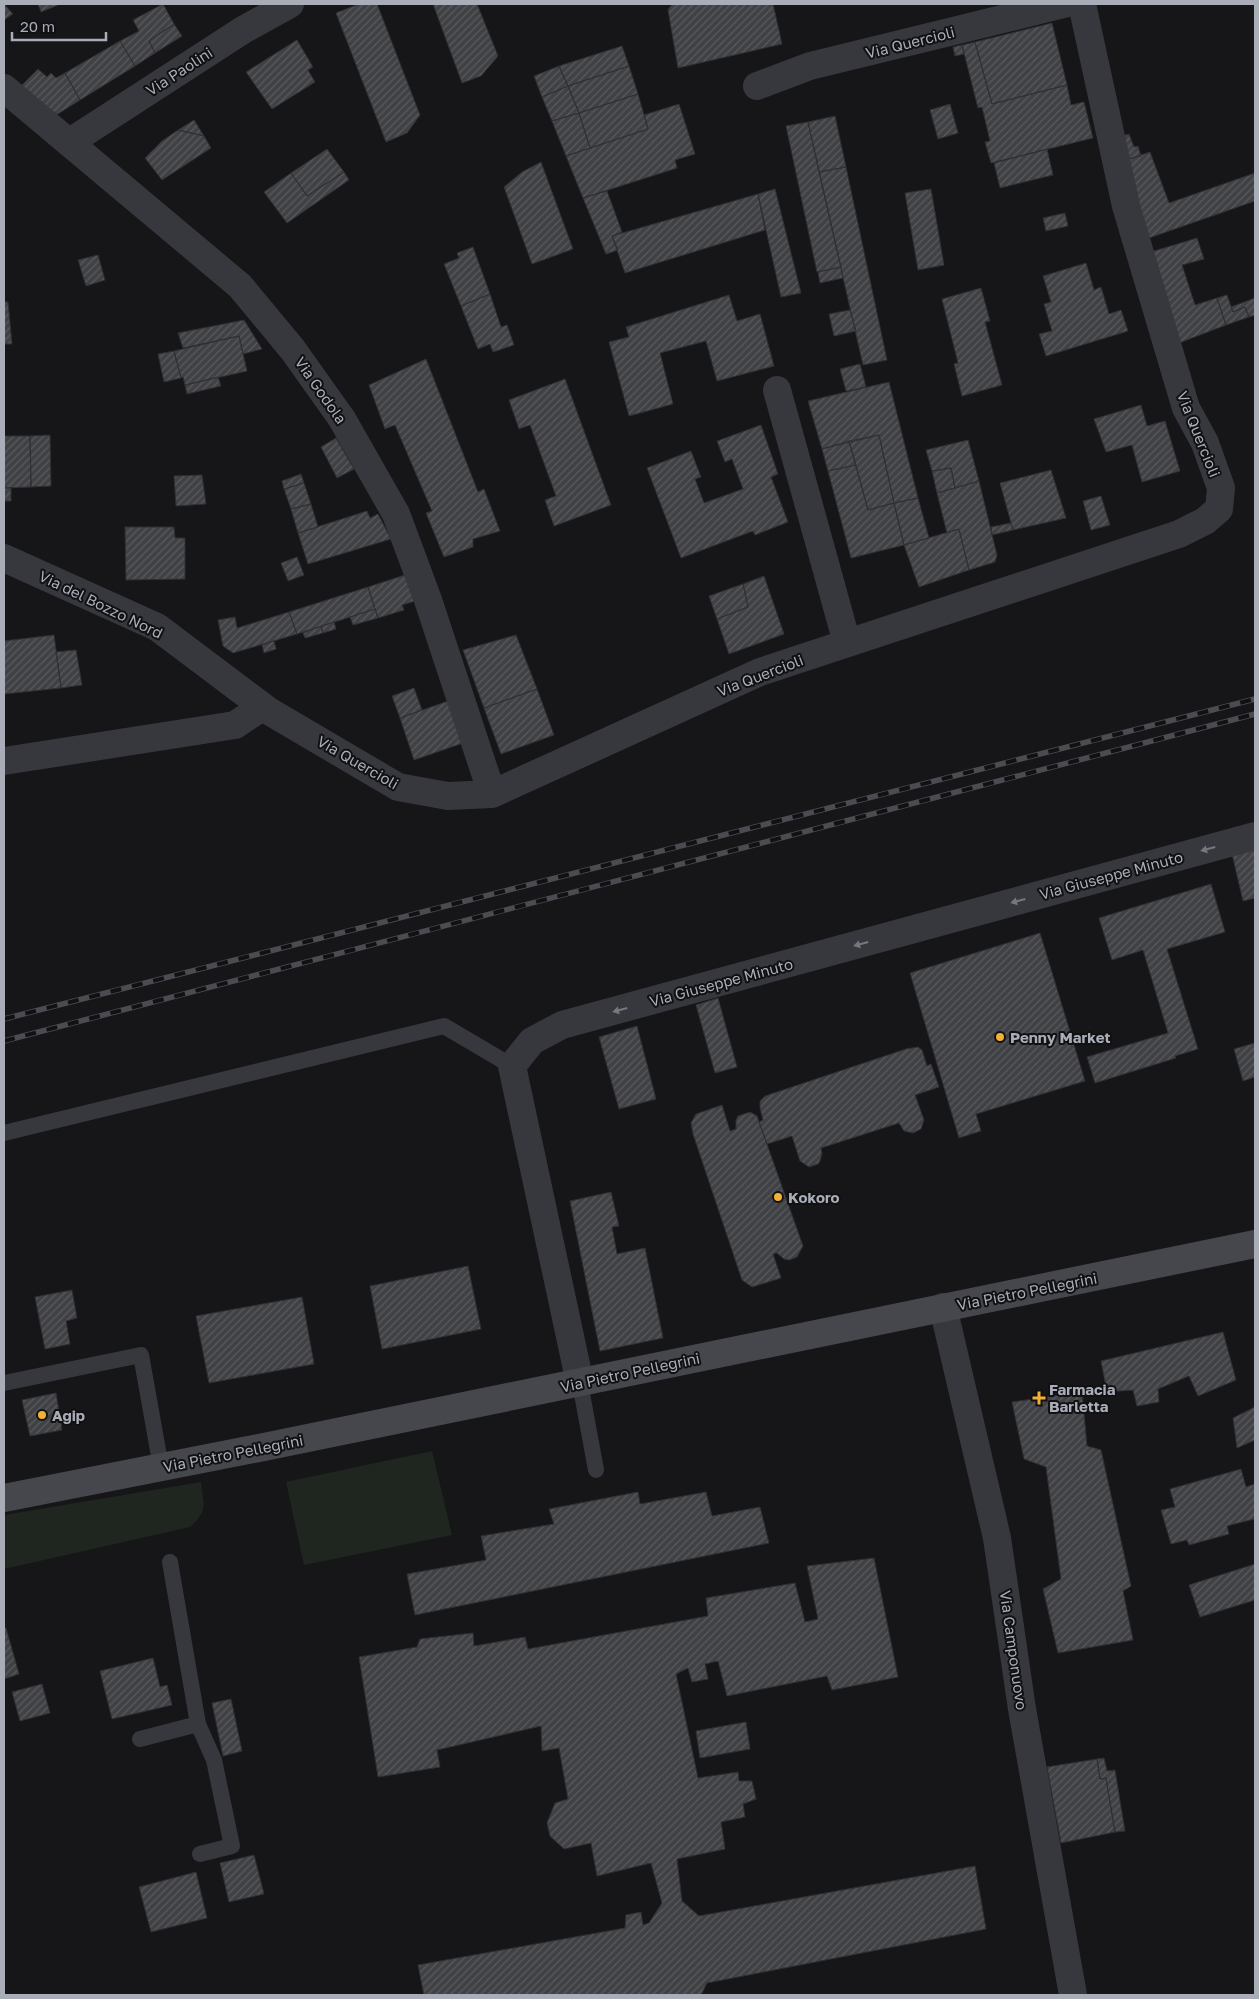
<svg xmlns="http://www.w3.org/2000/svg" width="1259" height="1999" font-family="'Golos Text',sans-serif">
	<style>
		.garden { fill: #1e261f }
		.building { fill: url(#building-hatch); stroke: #303034 }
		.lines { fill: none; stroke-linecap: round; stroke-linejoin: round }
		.service { stroke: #37383d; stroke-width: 16 }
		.minor { stroke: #37383d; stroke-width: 28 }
		.secondary { stroke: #45474d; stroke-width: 28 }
		.rail-casing { stroke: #4a4c52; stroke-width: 5.5 }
		.rail { stroke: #111113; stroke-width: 4; stroke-dasharray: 11; stroke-linecap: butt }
		.oneway { fill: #757881 }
		.poi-dot { fill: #f2b134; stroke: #111113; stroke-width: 2 }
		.labels { text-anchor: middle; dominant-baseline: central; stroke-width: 4; stroke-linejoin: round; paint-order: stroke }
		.street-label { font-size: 15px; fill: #a8adb8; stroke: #111113 }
		.poi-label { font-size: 15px; font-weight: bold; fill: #a8adb8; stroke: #111113; text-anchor: start }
	</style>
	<defs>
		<pattern id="building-hatch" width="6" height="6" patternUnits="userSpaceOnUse" patternTransform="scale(1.25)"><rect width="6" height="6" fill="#404145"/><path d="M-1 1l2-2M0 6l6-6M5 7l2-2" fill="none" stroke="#595a5e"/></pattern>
	</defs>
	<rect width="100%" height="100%" fill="#161618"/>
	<path class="garden" d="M 432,1451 L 452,1535 L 304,1565 L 286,1482 Z
		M 201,1482 C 203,1505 209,1510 190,1527 L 4,1569 L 4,1515 Z"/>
	<path class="building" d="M 4,4 L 13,14 L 4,20 Z
		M 38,4 L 57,4 L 58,5 L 41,12 Z
		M 163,4 L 174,24 L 149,41 L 155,53 L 135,66 L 120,41 L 139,31 L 133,20 Z
		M 359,4 L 377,4 L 420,115 L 407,133 L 386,142 L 336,13 Z
		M 433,4 L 477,4 L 498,56 L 481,76 L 462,83 Z
		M 672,4 L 773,4 L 782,44 L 678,68 L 668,10 Z
		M 1052,23 L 1067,85 L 992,104 L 975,42 Z
		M 174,24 L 182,36 L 155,53 L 149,41 Z
		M 297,40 L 313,67 L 308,70 L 315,82 L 272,109 L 246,72 Z
		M 120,41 L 135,66 L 80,100 L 65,73 Z
		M 975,42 L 992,104 L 1067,85 L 1071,105 L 1084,102 L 1093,138 L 991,163 L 985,142 L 990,141 L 982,107 L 978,108 L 962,45 Z
		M 962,45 L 964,54 L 955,56 L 953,47 Z
		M 622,46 L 629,66 L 568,86 L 559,66 Z
		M 559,66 L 568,86 L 542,97 L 534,76 Z
		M 629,66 L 638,94 L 579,113 L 568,86 Z
		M 38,69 L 47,77 L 51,73 L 56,78 L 65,73 L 80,100 L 53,117 L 20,87 Z
		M 568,86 L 579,113 L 552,121 L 542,97 Z
		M 638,94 L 648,129 L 590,148 L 579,113 Z
		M 679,104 L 695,154 L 675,160 L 677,168 L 583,198 L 566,156 L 648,129 L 644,115 Z
		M 950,104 L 958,133 L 938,139 L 930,110 Z
		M 579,113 L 590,148 L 566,156 L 552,121 Z
		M 835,116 L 846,167 L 819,172 L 808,122 Z
		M 194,120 L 204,136 L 178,130 Z
		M 808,122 L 841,267 L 817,272 L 786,126 Z
		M 178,130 L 204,136 L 211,148 L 162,180 L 145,158 L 162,141 Z
		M 1129,134 L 1134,147 L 1138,146 L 1141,156 L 1126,160 L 1119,137 Z
		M 327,149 L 344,172 L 307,196 L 291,173 Z
		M 1047,149 L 1053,175 L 1000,188 L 994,163 Z
		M 1150,152 L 1169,203 L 1255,173 L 1255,201 L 1149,238 L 1126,160 Z
		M 541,162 L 573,249 L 532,264 L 504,187 L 522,172 Z
		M 846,167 L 887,360 L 863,365 L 819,172 Z
		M 344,172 L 349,180 L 287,223 L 264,192 L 291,173 L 307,196 Z
		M 775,189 L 801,293 L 781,297 L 758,194 Z
		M 931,189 L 944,265 L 918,270 L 905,193 Z
		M 607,191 L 622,232 L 612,236 L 618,250 L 606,254 L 583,198 Z
		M 758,194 L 765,230 L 625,273 L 612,236 Z
		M 1065,213 L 1068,226 L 1046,231 L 1043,218 Z
		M 1197,238 L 1204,259 L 1182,265 L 1195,305 L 1217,298 L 1226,325 L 1179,343 L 1151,252 Z
		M 473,247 L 490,294 L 461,306 L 444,264 L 459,258 L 457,253 Z
		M 98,255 L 105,280 L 86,286 L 78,260 Z
		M 1086,263 L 1094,290 L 1101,287 L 1109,314 L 1121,310 L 1128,331 L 1046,356 L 1039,334 L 1052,331 L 1044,304 L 1051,302 L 1043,276 Z
		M 841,267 L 843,278 L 820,283 L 818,272 Z
		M 981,288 L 990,321 L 985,322 L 1002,385 L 962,396 L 954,364 L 958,363 L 942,299 Z
		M 490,294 L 501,327 L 507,325 L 514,345 L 493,352 L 490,344 L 478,349 L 461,306 Z
		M 729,295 L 737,321 L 760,314 L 774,366 L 717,381 L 706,341 L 660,353 L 673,404 L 629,416 L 609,342 L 629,337 L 626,327 Z
		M 1227,295 L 1233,312 L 1245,307 L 1249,317 L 1226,325 L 1217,298 Z
		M 1255,298 L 1255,315 L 1249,317 L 1245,307 L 1233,312 L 1231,307 Z
		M 4,302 L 8,302 L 12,344 L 4,344 Z
		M 850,310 L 856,331 L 834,336 L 829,314 Z
		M 244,320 L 262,349 L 243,354 L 239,336 L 183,348 L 178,333 Z
		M 239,336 L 247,371 L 185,385 L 183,377 L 181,378 L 174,351 Z
		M 174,351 L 181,378 L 164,382 L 158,354 Z
		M 426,359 L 478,492 L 484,489 L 500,531 L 473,539 L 473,547 L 444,557 L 426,513 L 432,511 L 395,425 L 385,429 L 369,385 Z
		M 860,364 L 866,387 L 846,391 L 840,369 Z
		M 218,377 L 221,386 L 187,394 L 185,385 Z
		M 565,379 L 611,505 L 554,526 L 545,500 L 556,496 L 530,425 L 519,429 L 509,400 Z
		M 889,382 L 918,498 L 894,503 L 879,435 L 822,449 L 808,401 Z
		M 1141,405 L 1147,426 L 1165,421 L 1180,471 L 1142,482 L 1132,445 L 1106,452 L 1094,419 Z
		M 761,425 L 778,474 L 771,477 L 788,522 L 755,535 L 753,531 L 681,558 L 647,468 L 691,451 L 701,477 L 695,479 L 704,503 L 743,489 L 732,459 L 725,462 L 717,441 Z
		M 50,435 L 51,486 L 31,487 L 30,436 Z
		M 879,435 L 894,503 L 868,510 L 849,441 Z
		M 4,436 L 30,436 L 31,487 L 4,488 Z
		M 336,438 L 354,469 L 337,478 L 321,447 Z
		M 968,440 L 979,481 L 955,488 L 951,468 L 932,471 L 926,450 Z
		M 849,441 L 856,465 L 828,471 L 822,449 Z
		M 856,465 L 868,510 L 894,503 L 904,545 L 851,558 L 828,471 Z
		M 951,468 L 955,488 L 937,493 L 932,471 Z
		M 1051,470 L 1066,518 L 1013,530 L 1000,483 Z
		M 301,474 L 304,483 L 284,489 L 282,481 Z
		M 202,475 L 206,504 L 176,506 L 174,476 Z
		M 979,481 L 997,555 L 995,562 L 969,570 L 959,529 L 947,533 L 937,493 Z
		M 304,483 L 311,504 L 291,509 L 284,489 Z
		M 4,488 L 11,488 L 11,501 L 4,501 Z
		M 1101,496 L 1110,525 L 1091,530 L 1083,501 Z
		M 918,498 L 929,538 L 904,545 L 894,503 Z
		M 311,504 L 318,527 L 298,533 L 291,509 Z
		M 367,511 L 370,518 L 378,514 L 391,539 L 308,564 L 298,533 Z
		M 1011,523 L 1013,530 L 992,535 L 991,527 Z
		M 125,527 L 174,527 L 175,538 L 185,538 L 185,579 L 126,580 Z
		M 959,529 L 969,570 L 919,587 L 904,545 Z
		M 297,557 L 304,575 L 288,581 L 281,563 Z
		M 408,574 L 415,601 L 402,605 L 404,610 L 378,618 L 368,587 Z
		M 764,576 L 784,634 L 729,654 L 717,619 L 748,607 L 743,584 Z
		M 743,584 L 748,607 L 717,619 L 709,596 Z
		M 368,587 L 375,609 L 297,634 L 289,612 Z
		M 375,609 L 378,618 L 353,625 L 350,617 Z
		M 289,612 L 297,634 L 233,653 L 223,646 L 218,620 L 235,617 L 237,628 Z
		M 334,622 L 336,629 L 323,633 L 321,626 Z
		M 321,626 L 323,633 L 305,638 L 303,633 Z
		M 54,635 L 61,688 L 4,694 L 4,641 Z
		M 516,635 L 537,689 L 484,708 L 463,650 Z
		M 274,641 L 276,649 L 264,653 L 262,645 Z
		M 76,650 L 82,685 L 61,688 L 56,652 Z
		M 414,688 L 422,710 L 400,718 L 392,696 Z
		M 537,689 L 554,735 L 501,754 L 484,708 Z
		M 451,700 L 466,742 L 414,760 L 400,718 Z
		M 1255,848 L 1255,898 L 1243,901 L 1232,854 Z
		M 1211,884 L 1225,932 L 1167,949 L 1198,1049 L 1175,1056 L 1176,1058 L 1095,1083 L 1087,1057 L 1168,1033 L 1143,950 L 1112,960 L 1099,918 Z
		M 1040,933 L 1085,1081 L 976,1114 L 981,1131 L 959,1138 L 910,973 Z
		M 718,998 L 737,1067 L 715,1073 L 696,1005 Z
		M 637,1026 L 656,1099 L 619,1109 L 599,1037 Z
		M 1255,1043 L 1255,1077 L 1243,1081 L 1234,1049 Z
		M 918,1047 L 922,1050 L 927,1066 L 931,1064 L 939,1087 L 915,1095 L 924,1120 L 921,1129 L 913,1133 L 904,1131 L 899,1123 L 821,1148 L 822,1154 L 820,1161 L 818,1164 L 809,1167 L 800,1161 L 792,1136 L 767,1144 L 759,1122 L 763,1120 L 760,1108 L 760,1101 L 765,1096 L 906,1049 Z
		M 722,1105 L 730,1131 L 736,1129 L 736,1120 L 738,1116 L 750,1112 L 757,1116 L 803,1246 L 797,1257 L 789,1260 L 784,1259 L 777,1253 L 773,1254 L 781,1278 L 752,1287 L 742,1280 L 693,1134 L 691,1123 L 696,1114 Z
		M 611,1192 L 619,1226 L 612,1227 L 617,1254 L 645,1248 L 663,1338 L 600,1351 L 570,1201 Z
		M 468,1266 L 481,1329 L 382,1349 L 370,1286 Z
		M 72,1290 L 77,1318 L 66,1321 L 70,1344 L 45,1349 L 35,1297 Z
		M 302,1297 L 314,1364 L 209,1383 L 196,1316 Z
		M 1223,1332 L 1236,1380 L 1198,1396 L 1189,1376 L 1158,1389 L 1159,1402 L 1137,1406 L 1133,1390 L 1107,1392 L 1101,1361 Z
		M 1082,1392 L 1087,1446 L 1101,1450 L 1131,1586 L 1123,1591 L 1133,1640 L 1058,1653 L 1043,1589 L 1061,1579 L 1046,1467 L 1024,1459 L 1012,1402 Z
		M 56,1393 L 62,1430 L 30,1436 L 22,1400 Z
		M 1255,1407 L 1255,1440 L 1237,1448 L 1233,1418 Z
		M 1241,1469 L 1246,1487 L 1255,1484 L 1255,1523 L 1254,1519 L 1227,1526 L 1229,1534 L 1189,1545 L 1187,1540 L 1171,1544 L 1161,1510 L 1175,1507 L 1170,1489 Z
		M 638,1492 L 640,1504 L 706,1492 L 712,1516 L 760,1507 L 769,1543 L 415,1615 L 407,1574 L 486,1560 L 481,1536 L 554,1524 L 549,1509 Z
		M 874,1558 L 898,1677 L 832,1690 L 827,1676 L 727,1696 L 718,1661 L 705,1664 L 708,1679 L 692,1682 L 688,1668 L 676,1674 L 698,1778 L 738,1772 L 739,1781 L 752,1781 L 756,1799 L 743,1804 L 745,1817 L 721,1822 L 725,1849 L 677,1859 L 682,1901 L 699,1916 L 975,1866 L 986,1929 L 707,1983 L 701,1995 L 424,1995 L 418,1965 L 625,1928 L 626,1915 L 641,1912 L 643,1925 L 649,1923 L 662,1903 L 651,1863 L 597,1876 L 591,1843 L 564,1849 L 550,1836 L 547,1823 L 555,1803 L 568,1799 L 559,1748 L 542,1751 L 541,1726 L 437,1750 L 440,1767 L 378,1777 L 359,1657 L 417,1647 L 420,1639 L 473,1633 L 474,1646 L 525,1637 L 528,1649 L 708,1616 L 706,1598 L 795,1583 L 805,1622 L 818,1619 L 807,1566 Z
		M 1255,1564 L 1255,1600 L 1200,1617 L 1189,1585 Z
		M 4,1628 L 6,1628 L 19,1674 L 4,1679 Z
		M 153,1658 L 160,1687 L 167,1685 L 172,1705 L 112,1719 L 100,1671 Z
		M 42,1684 L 50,1713 L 20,1721 L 12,1692 Z
		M 231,1699 L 242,1751 L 223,1756 L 212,1703 Z
		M 746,1722 L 750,1749 L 700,1758 L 696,1731 Z
		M 1104,1758 L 1107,1771 L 1115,1770 L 1125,1831 L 1115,1832 L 1106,1778 L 1100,1779 L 1097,1759 Z
		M 1097,1759 L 1100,1779 L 1106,1778 L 1115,1832 L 1061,1843 L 1047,1767 Z
		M 254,1855 L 264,1894 L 229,1902 L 220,1863 Z
		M 196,1872 L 207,1918 L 151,1932 L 139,1887 Z"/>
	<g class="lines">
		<path class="service" d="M 4,1133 L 444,1026 L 512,1066
			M 4,1383 L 141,1355 L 161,1467
			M 580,1383 L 596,1470
			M 170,1562 L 198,1724 L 214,1760 L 232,1846 L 200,1854
			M 140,1739 L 198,1724"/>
		<path class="minor" d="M 757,86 L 810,66 L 1064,4
			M 4,88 L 240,286 L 293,350 L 342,419 L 396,514 L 428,600 L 492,794
			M 70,142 L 243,30 L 290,4
			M 777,390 L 847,643
			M 4,558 L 157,627 L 266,709
			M 4,761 L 235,725 L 262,707 L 398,787 L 448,796 L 492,794 L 760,672 L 1179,534 L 1205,521 L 1219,509 L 1221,488 L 1205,443 L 1186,408 L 1126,206 L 1082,4
			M 943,1307 L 997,1538 L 1022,1709 L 1073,1995
			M 580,1383 L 512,1066 L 532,1041 L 562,1025 L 1255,836"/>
		<path class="secondary" d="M 4,1498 L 259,1448 L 1255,1244"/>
		<g class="rail-casing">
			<path id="rail" d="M 4,1019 L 1255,699
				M 4,1041 L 1255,714"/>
		</g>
		<use href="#rail" class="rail"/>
	</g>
	<defs><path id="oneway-solid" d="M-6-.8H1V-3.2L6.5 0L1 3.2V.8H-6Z" transform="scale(1.25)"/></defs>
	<g class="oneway">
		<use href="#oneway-solid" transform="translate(1208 849) rotate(165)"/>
		<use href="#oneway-solid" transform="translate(1018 901) rotate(165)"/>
		<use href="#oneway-solid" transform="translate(861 944) rotate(165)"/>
		<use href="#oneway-solid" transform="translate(620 1010) rotate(165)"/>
	</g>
	<g class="poi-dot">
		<circle cx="1000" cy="1037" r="5"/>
		<circle cx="778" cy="1197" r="5"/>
		<path d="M1036.5 1390.5h5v5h5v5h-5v5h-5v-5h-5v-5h5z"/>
		<circle cx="42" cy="1415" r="5"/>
	</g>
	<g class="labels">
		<g class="street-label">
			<text transform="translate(910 42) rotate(-14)">Via Quercioli</text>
			<text transform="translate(179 71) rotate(-33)">Via Paolini</text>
			<text transform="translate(321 390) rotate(55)">Via Godola</text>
			<text transform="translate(1199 434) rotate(68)">Via Quercioli</text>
			<text transform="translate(101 604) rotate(26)">Via del Bozzo Nord</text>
			<text transform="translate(760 675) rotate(-21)">Via Quercioli</text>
			<text transform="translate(358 762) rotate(30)">Via Quercioli</text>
			<text transform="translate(1111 875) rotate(-15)">Via Giuseppe Minuto</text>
			<text transform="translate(721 982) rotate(-15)">Via Giuseppe Minuto</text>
			<text transform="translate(1027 1291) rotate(-11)">Via Pietro Pellegrini</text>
			<text transform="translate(630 1372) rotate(-12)">Via Pietro Pellegrini</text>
			<text transform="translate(233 1453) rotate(-11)">Via Pietro Pellegrini</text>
			<text transform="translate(1014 1650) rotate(82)">Via Camponuovo</text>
		</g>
		<g class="poi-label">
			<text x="1010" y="1037">Penny Market</text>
			<text x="788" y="1197">Kokoro</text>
			<text x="1049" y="1389">Farmacia<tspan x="1049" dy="17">Barletta</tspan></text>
			<text x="52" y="1415">Agip</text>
		</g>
	</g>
	<rect width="1259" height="1999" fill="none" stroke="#a8adb8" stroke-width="10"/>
	<path d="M12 32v8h94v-8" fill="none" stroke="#a8adb8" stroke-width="2.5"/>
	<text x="20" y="32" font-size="15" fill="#a8adb8" stroke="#111113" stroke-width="4" paint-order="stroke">20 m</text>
</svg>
